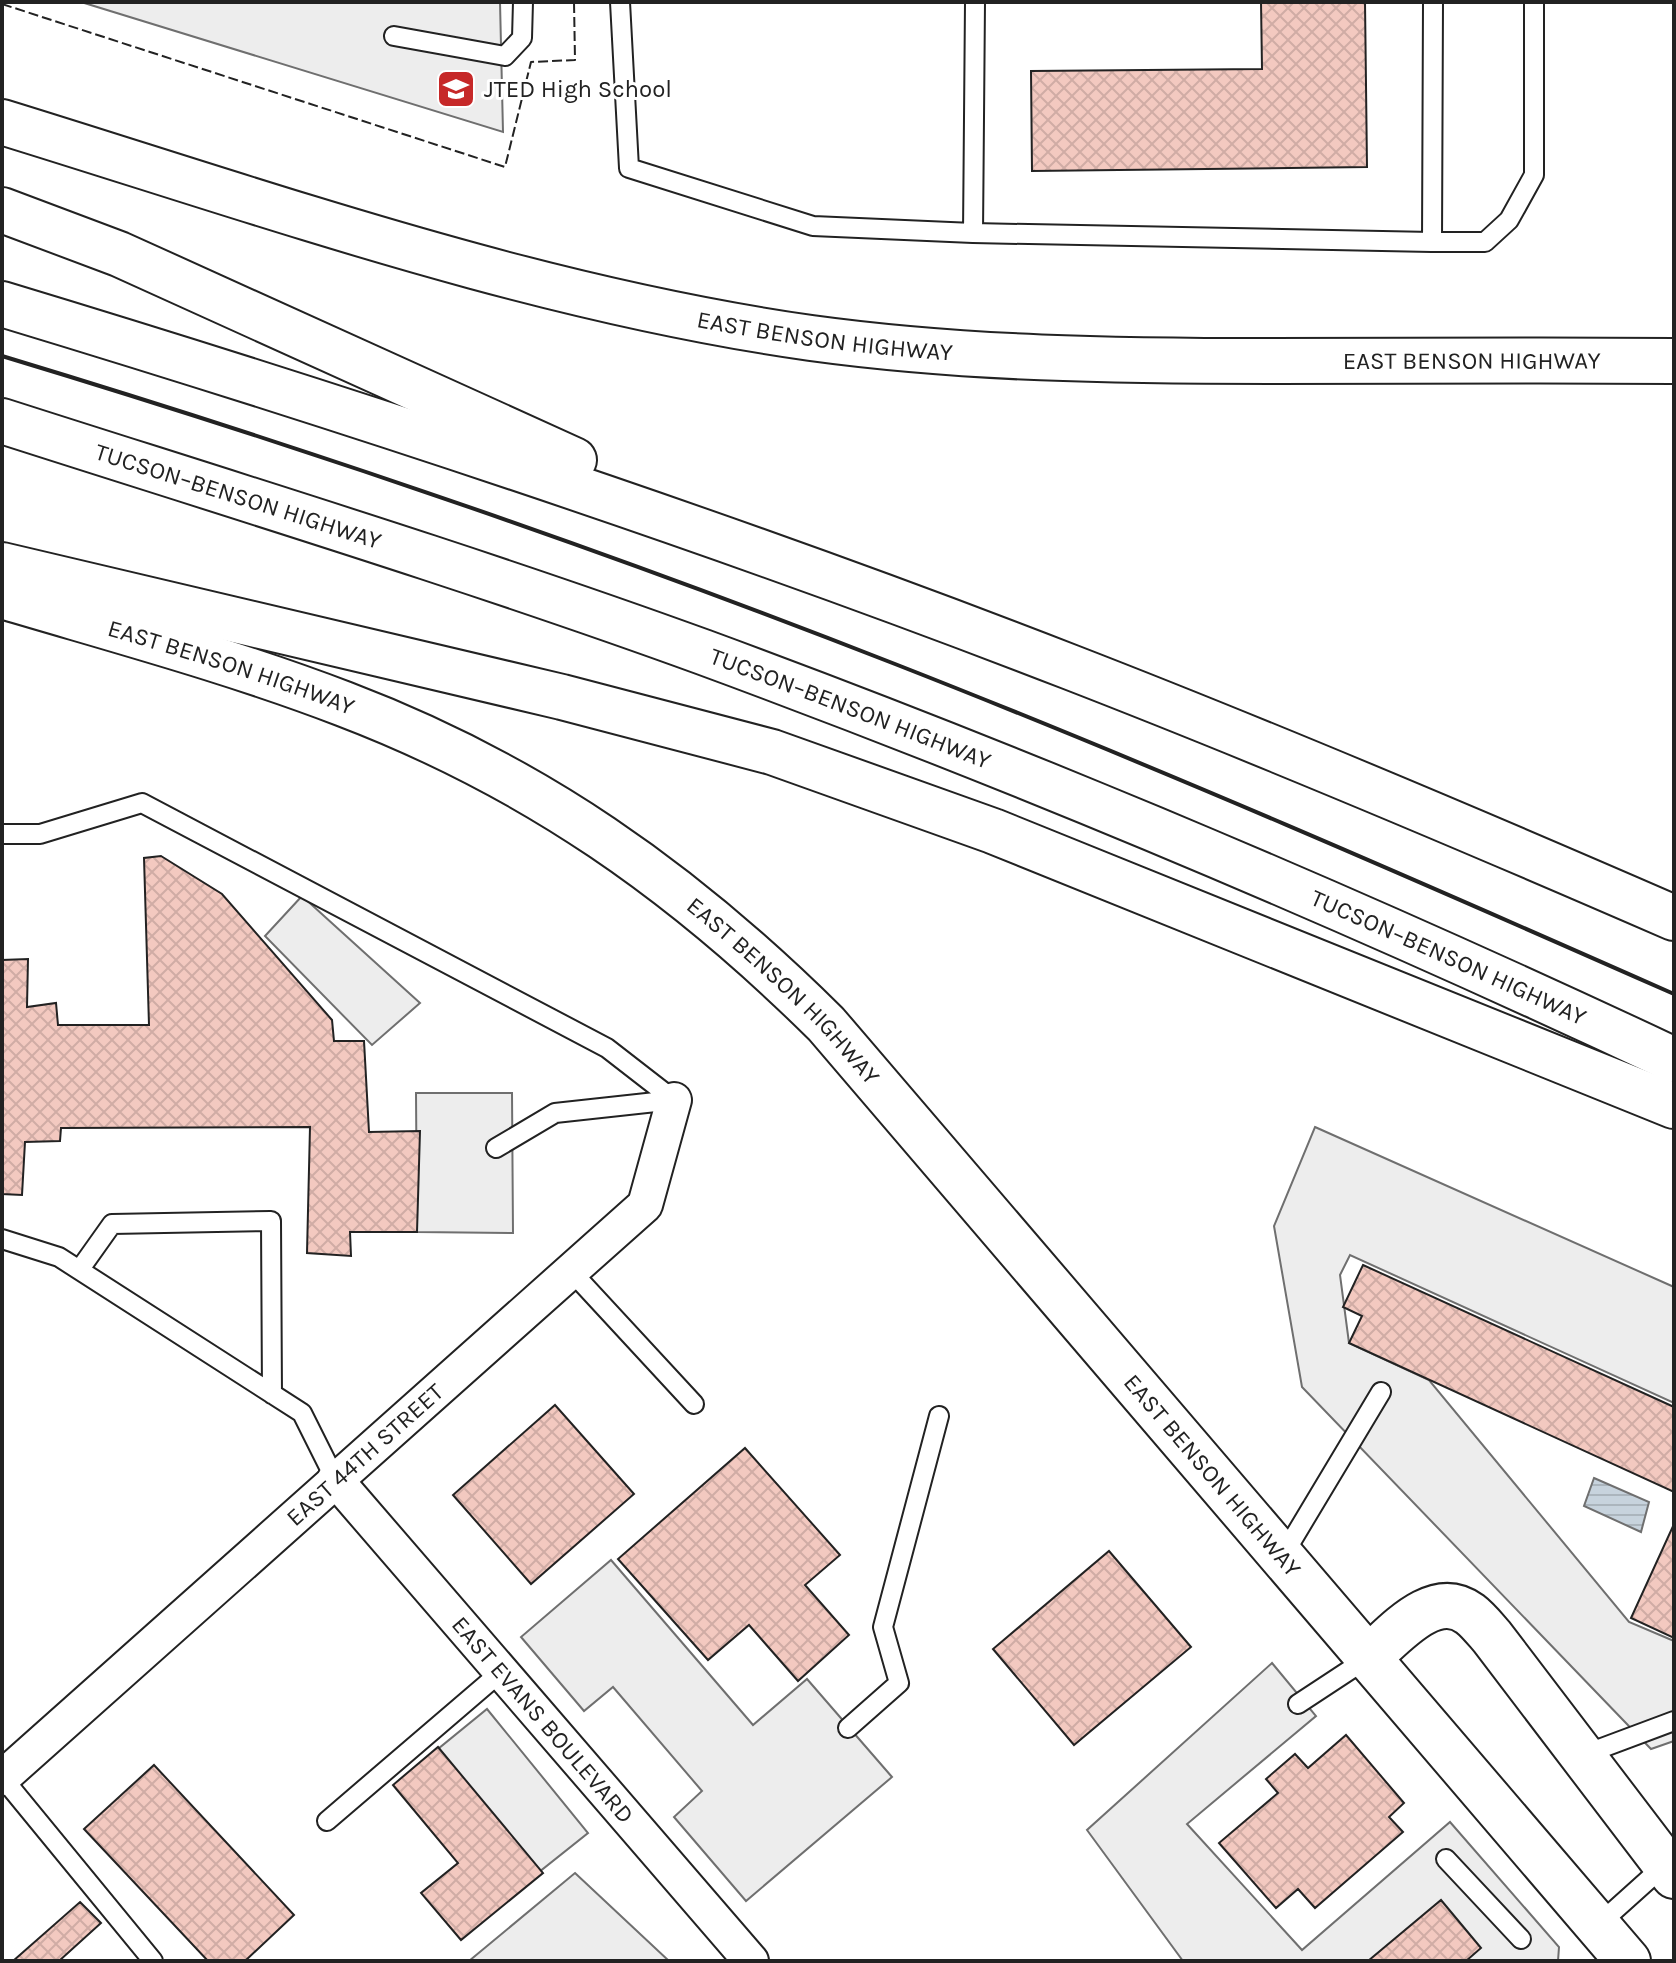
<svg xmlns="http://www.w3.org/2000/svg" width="1676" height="1963" font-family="Karla,sans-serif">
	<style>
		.parking { fill: #ededed; stroke: #6f6f6f; stroke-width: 2 }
		.water { fill: url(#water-rules); stroke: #6f6f6f; stroke-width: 2 }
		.building { fill: url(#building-cross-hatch); stroke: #222; stroke-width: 2 }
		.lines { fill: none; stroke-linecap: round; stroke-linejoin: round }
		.service-casing { stroke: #222; stroke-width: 22 }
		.minor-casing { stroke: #222; stroke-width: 38 }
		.secondary-casing { stroke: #222; stroke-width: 48 }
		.motorway-casing { stroke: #222; stroke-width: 48 }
		.service { stroke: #fff; stroke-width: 18 }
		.minor { stroke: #fff; stroke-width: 34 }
		.secondary { stroke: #fff; stroke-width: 44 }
		.motorway { stroke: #fff; stroke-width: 44 }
		.fence { stroke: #222; stroke-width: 2; stroke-dasharray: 10 4; stroke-linecap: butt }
		.wall { stroke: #222; stroke-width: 4 }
		.labels { text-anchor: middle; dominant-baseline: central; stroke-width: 6; stroke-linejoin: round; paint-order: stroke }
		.poi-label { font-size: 24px; fill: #222; stroke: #fff; text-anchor: start }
		.street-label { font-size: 24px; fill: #222; stroke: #fff }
	</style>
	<defs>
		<pattern id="water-rules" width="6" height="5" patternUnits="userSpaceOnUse" patternTransform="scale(2)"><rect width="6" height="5" fill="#c7d3dd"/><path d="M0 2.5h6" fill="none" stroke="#abb5bd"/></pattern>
		<pattern id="building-cross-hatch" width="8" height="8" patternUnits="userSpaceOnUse" patternTransform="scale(2)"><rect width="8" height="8" fill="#f3c9c0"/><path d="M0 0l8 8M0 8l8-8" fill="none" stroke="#d0aca5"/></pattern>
	</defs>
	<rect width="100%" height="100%" fill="#fff"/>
	<path class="parking" d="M 81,2 L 500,2 L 503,132 Z
		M 302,896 L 420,1003 L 372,1045 L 265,936 Z
		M 416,1093 L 512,1093 L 513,1233 L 417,1232 Z
		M 1315,1127 L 1674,1287 L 1674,1403 L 1350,1255 L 1340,1275 L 1349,1343 L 1429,1380 L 1629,1622 L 1674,1641 L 1674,1741 L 1651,1749 L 1302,1387 L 1274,1226 Z
		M 611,1560 L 753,1725 L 807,1679 L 892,1777 L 746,1901 L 674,1817 L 702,1791 L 613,1687 L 584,1711 L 521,1637 Z
		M 1272,1663 L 1316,1716 L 1187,1824 L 1302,1950 L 1450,1822 L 1559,1947 L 1558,1961 L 1183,1961 L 1087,1830 Z
		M 487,1709 L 588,1833 L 539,1872 L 438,1749 Z
		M 575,1873 L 669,1961 L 469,1961 Z"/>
	<path class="water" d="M 1594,1478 L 1649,1502 L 1641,1532 L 1584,1506 Z"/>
	<path class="building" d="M 1261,2 L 1365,2 L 1367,167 L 1032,171 L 1031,71 L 1262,69 Z
		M 161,856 L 222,894 L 332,1020 L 334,1041 L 364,1041 L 369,1132 L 420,1131 L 417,1232 L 350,1232 L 351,1256 L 307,1253 L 310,1127 L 61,1128 L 60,1141 L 25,1142 L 22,1195 L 2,1194 L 2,960 L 28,959 L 27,1007 L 56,1003 L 58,1025 L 149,1025 L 144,858 Z
		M 1363,1265 L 1674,1407 L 1674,1492 L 1349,1343 L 1362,1316 L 1343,1307 Z
		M 555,1405 L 634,1494 L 531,1584 L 453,1495 Z
		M 745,1448 L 840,1555 L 805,1585 L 849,1635 L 798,1681 L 749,1625 L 708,1660 L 618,1559 Z
		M 1674,1524 L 1674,1638 L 1631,1618 Z
		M 1109,1551 L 1191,1647 L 1074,1745 L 993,1649 Z
		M 1346,1735 L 1404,1803 L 1389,1817 L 1403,1832 L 1315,1908 L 1298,1889 L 1276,1908 L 1219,1843 L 1278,1793 L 1266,1779 L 1295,1754 L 1308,1768 Z
		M 438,1747 L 543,1873 L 461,1940 L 421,1893 L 458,1863 L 393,1785 Z
		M 154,1765 L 294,1915 L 245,1961 L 208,1961 L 84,1829 Z
		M 1441,1900 L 1481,1948 L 1466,1961 L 1368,1961 Z
		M 80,1902 L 101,1923 L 59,1961 L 13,1961 Z"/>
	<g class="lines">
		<g class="service-casing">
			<path id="service" d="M 620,2 L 629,168 L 813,226 L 973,233
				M 975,2 L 973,233 L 1432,242 L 1485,242 L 1509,220 L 1534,175 L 1534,2
				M 394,36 L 505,56 L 522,38 L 523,2
				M 1432,242 L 1433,2
				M 2,834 L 40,834 L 142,803 L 607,1048 L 674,1100
				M 496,1148 L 555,1113 L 674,1100
				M 2,1239 L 59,1257 L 302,1413 L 335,1479
				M 80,1269 L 112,1224 L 271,1221 L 272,1394
				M 571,1271 L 694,1404
				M 1282,1557 L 1381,1392
				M 1298,1704 L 1368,1658
				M 848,1728 L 899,1683 L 883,1627 L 939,1416
				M 1583,1755 L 1674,1721
				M 2,1777 L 153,1961
				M 327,1821 L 502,1671
				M 1446,1859 L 1521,1939
				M 1598,1925 L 1667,1863"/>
		</g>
		<g class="minor-casing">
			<g id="minor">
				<path id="s1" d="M 335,1479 L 751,1961"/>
				<path id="s2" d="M 2,1778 L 645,1205 L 674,1100"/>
			</g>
		</g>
		<g class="secondary-casing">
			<g id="secondary">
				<path id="s3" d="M 2,122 C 268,204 535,299 811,338 C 964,359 1118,361 1272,361 C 1406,361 1540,360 1674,361"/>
				<path id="s4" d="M 2,596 C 116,630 232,661 344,704 C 533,776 682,881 826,1024 L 1628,1961"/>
				<path d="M 1368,1658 C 1394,1636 1433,1587 1470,1614 C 1478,1620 1485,1629 1492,1637 L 1674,1876"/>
			</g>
		</g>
		<g class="motorway-casing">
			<g id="motorway">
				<path d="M 2,210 L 119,254 L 574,460"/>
				<path d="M 2,304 C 362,413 720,531 1070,667 C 1274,746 1474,831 1674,918"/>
				<path id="s5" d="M 2,421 C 236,496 472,568 703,652 C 1032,773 1357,911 1674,1060"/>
				<path d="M 2,565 L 562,697 L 772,752 L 993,831 L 1674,1106"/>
			</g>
		</g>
		<use href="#service" class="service"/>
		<use href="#minor" class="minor"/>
		<use href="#secondary" class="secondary"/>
		<use href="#motorway" class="motorway"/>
		<path class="fence" d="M 2,4 L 505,167 L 531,62 L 575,60 L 574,2"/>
		<path class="wall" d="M 2,356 C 303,447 602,549 895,664 C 1158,767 1416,880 1674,994"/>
	</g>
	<defs>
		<g id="school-square" transform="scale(2)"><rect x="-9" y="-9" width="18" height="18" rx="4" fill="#c62828" stroke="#fff"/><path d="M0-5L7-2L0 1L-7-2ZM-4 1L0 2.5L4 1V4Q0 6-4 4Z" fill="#fff"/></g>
	</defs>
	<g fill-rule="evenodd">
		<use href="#school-square" x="456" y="89"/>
	</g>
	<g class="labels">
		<g class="poi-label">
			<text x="484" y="89">JTED High School</text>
		</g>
		<g class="street-label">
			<text stroke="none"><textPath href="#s3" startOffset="852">EAST BENSON HIGHWAY</textPath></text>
			<text stroke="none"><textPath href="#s3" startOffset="1500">EAST BENSON HIGHWAY</textPath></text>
			<text stroke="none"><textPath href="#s5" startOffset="248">TUCSON–BENSON HIGHWAY</textPath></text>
			<text stroke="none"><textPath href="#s4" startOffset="240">EAST BENSON HIGHWAY</textPath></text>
			<text stroke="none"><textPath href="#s5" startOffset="896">TUCSON–BENSON HIGHWAY</textPath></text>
			<text stroke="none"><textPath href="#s5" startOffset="1544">TUCSON–BENSON HIGHWAY</textPath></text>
			<text stroke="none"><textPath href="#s4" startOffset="888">EAST BENSON HIGHWAY</textPath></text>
			<text stroke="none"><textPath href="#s2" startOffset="486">EAST 44TH STREET</textPath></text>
			<text stroke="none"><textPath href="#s4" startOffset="1536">EAST BENSON HIGHWAY</textPath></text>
			<text stroke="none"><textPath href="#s1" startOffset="318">EAST EVANS BOULEVARD</textPath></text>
		</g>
	</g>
	<rect width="1676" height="1963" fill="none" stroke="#222222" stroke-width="8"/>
</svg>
